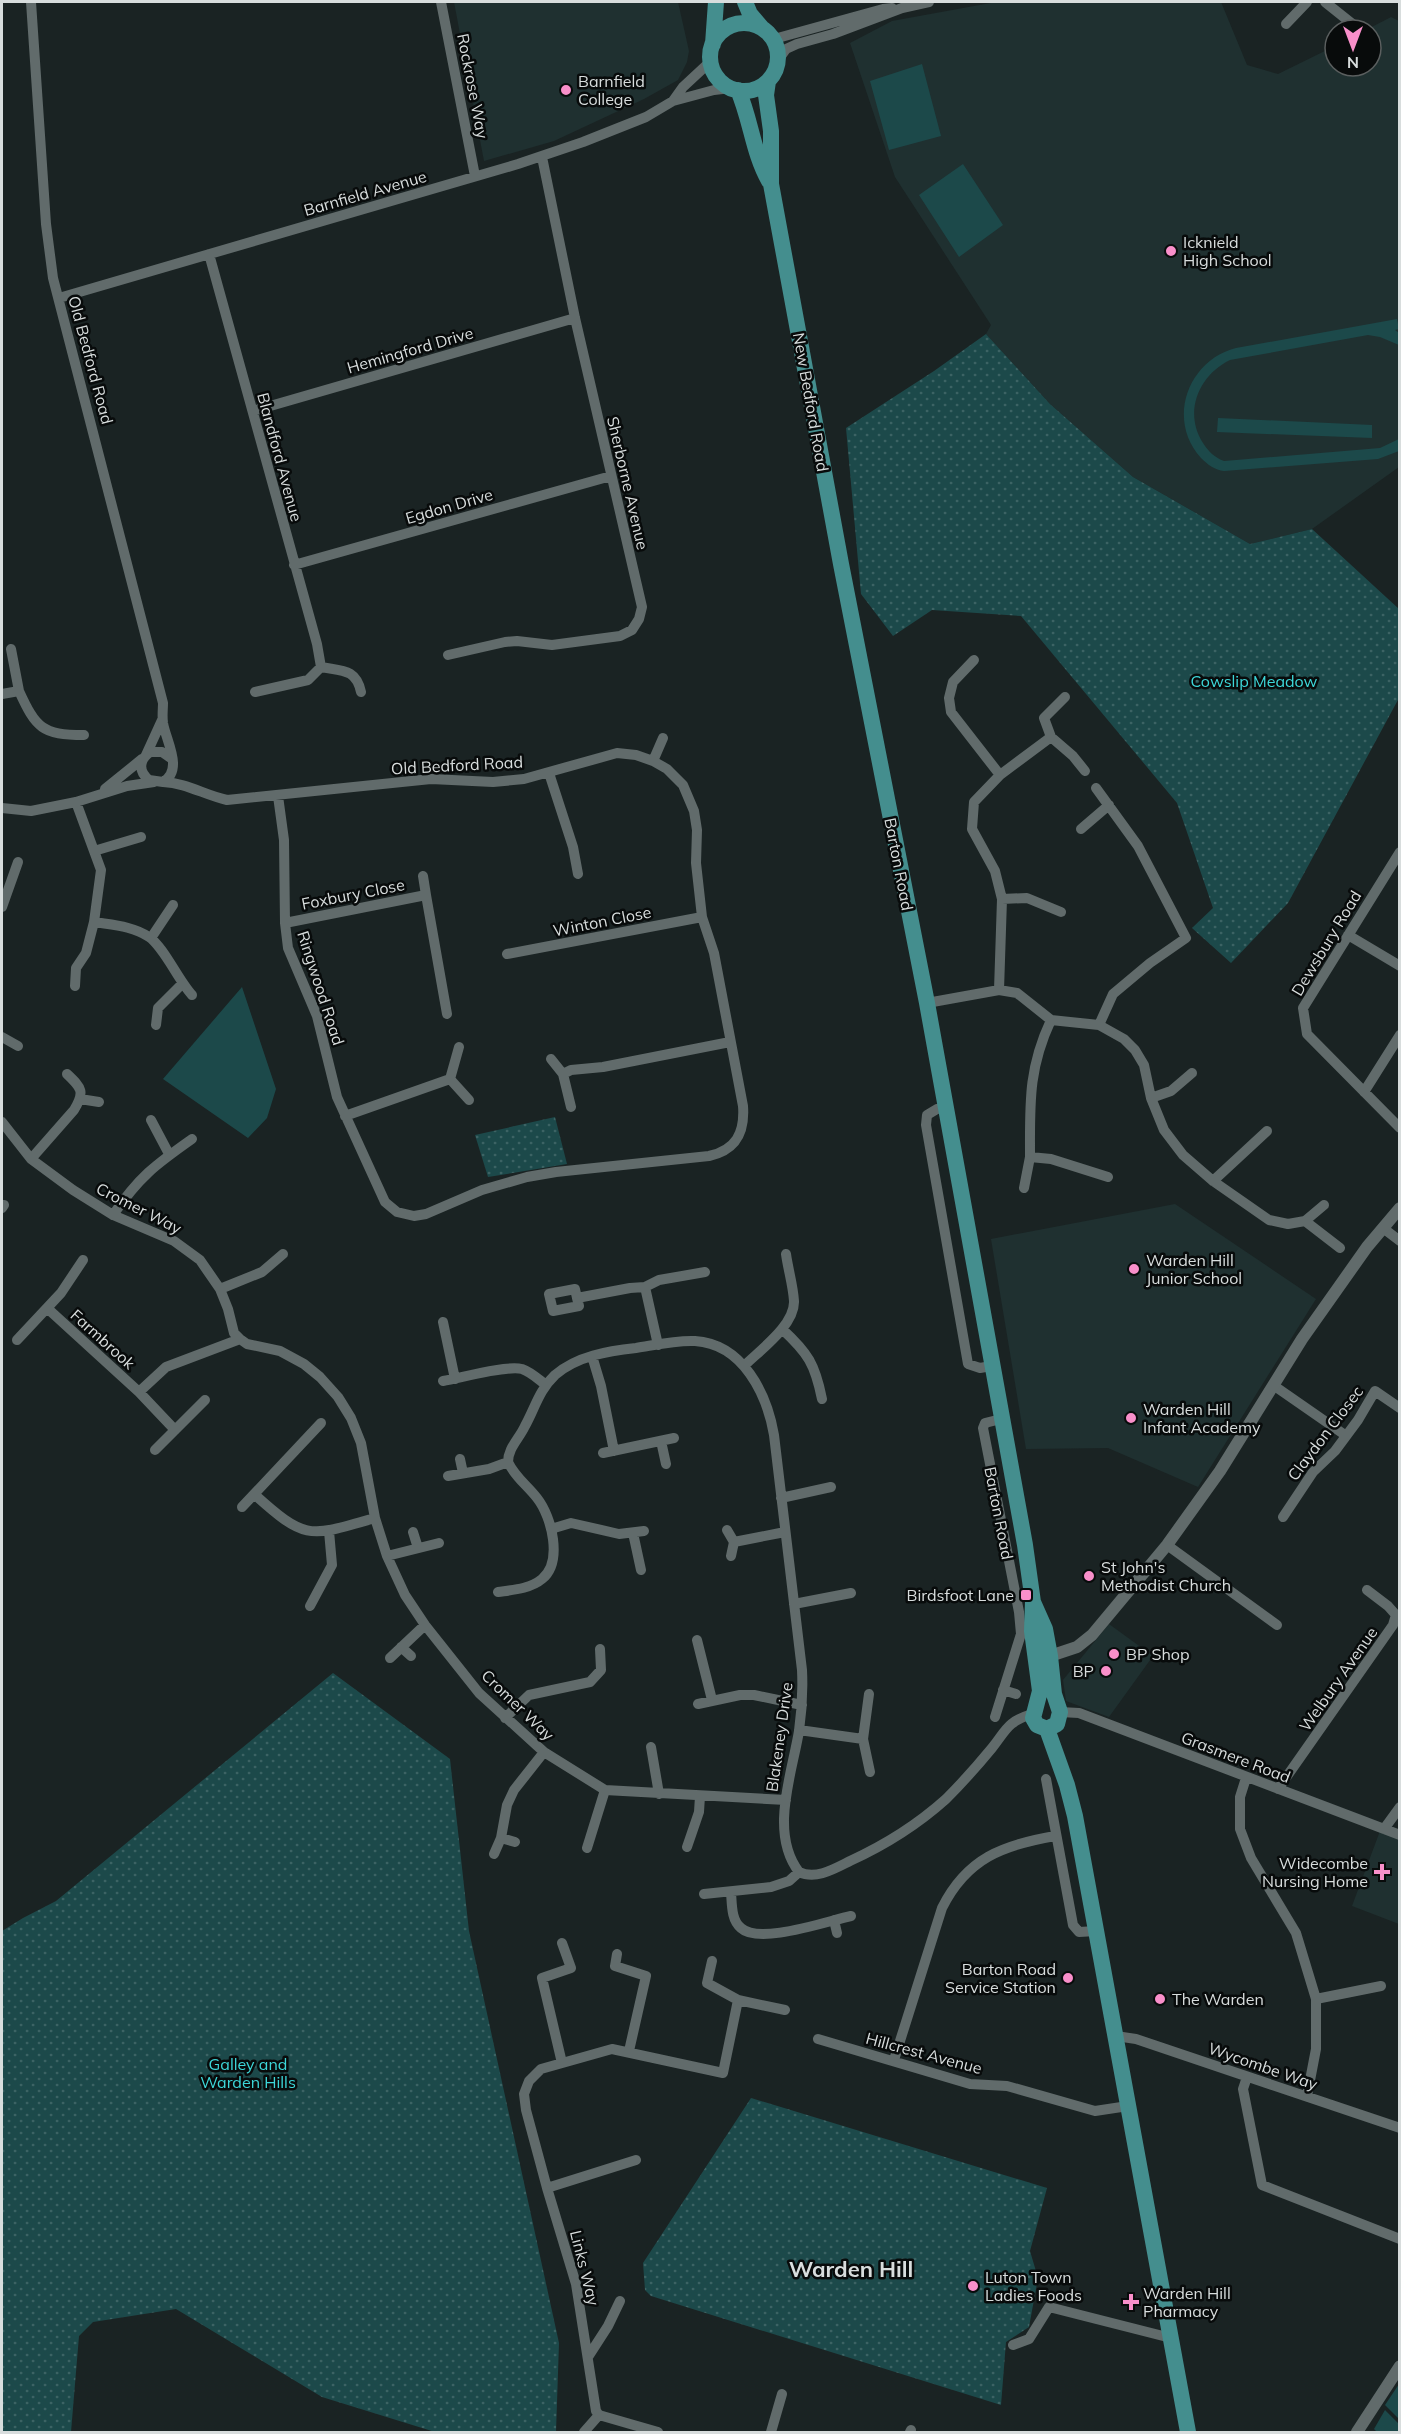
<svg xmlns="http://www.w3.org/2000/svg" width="1401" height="2434" font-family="Mulish,sans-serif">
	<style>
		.built { fill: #1f3030 }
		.grass { fill: #1c494a }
		.park { fill: url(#park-dots) }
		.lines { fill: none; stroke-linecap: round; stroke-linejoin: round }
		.minor { stroke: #616b6b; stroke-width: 10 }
		.tertiary { stroke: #616b6b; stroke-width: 12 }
		.trunk { stroke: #448e8e; stroke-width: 16 }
		.poi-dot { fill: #f98fca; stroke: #080b0b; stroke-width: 2 }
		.labels { text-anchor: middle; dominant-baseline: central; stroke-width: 5; stroke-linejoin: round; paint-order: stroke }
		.poi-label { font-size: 16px; fill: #d8dddd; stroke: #080b0b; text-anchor: start }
		.street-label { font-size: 16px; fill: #d8dddd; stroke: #080b0b }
		.park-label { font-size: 16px; fill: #3dd7d9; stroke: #080b0b }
		.district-label { font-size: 22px; font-weight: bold; fill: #d8dddd; stroke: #080b0b }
	</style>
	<defs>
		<pattern id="park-dots" width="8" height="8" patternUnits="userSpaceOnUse" patternTransform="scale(1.5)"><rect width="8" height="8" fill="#1c494a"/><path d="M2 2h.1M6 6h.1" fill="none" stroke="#3c6364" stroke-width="1.8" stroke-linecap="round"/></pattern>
	</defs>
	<rect width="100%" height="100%" fill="#1a2323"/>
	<path class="built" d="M 454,2 L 678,2 L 689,51 L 687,62 L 678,80 L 644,99 L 554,141 L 484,161 Z
		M 996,2 L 1221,2 L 1247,65 L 1278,74 L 1335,46 L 1335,66 L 1371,66 L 1371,30 L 1366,30 L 1391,17 L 1399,21 L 1399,467 L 1312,529 L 1250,544 L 1133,477 L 1050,404 L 986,334 L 991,325 L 895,177 L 850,43 L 892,21 Z
		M 1175,1204 L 1316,1299 L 1198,1487 L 1108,1448 L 1026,1449 L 991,1239 Z
		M 1109,1624 L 1153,1656 L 1109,1717 L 1066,1701 L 1063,1680 Z
		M 1380,1831 L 1399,1838 L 1399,1924 L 1352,1906 Z"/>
	<path class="grass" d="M 922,64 L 941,136 L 889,150 L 870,81 Z
		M 963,164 L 1003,225 L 959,257 L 919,195 Z
		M 1397,319 L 1399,329 L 1395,330 L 1399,333 L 1399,345 L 1380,337 L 1368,335 L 1230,360 C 1199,375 1183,412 1203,443 C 1208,451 1215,458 1224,461 L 1380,448 L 1399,439 L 1399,451 L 1378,459 L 1224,471 C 1215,470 1208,465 1201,458 C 1166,420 1188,360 1236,348 Z
		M 1218,418 L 1372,425 L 1372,438 L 1217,432 Z
		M 242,987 L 276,1089 L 267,1118 L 248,1138 L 163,1079 Z
		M 1399,2384 L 1400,2419 L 1399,2419 L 1385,2405 Z
		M 1385,2410 L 1399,2424 L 1399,2432 L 1377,2432 L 1374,2429 Z"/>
	<path class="park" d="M 986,334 L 1050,404 L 1133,477 L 1250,544 L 1312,529 L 1399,609 L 1399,698 L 1288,903 L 1231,963 L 1192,928 L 1213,908 L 1177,803 L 1021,616 L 932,610 L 893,636 L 861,594 L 846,428 L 934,371 Z
		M 555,1117 L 567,1164 L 488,1177 L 475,1135 Z
		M 333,1673 L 450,1759 L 469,1931 L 559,2343 L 556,2432 L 435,2432 L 322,2397 L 176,2309 L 93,2322 L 79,2336 L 71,2432 L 2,2432 L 2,1931 L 23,1918 L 56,1901 Z
		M 751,2098 L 1047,2188 L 1030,2251 L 1038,2278 L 1029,2327 L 1006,2342 L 1001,2405 L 651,2296 L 645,2290 L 643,2263 Z"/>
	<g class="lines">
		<path class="minor" d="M 31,2 L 46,224 L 53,278 L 163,703 C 163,709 162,716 163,723 C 166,741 184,770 163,782 L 149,780 C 138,771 139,760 150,752 L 162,752 L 172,759
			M 441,2 L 475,176
			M 1325,2 L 1355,26
			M 1286,24 L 1307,2
			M 774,39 L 883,9 L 892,8
			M 778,60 L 786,49 L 797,44 L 833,34 L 902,8 L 929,2
			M 673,101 L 683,87 L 711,61
			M 209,254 L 317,644 L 321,667
			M 59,298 L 518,164 L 583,142 L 646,117 L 673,101 L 714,90 L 731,88
			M 253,411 L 575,318
			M 294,565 L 611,476
			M 11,649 L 19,691
			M 448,655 L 505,642 L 517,641 L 552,645 L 620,636 L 632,630 L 639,619 L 642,607 L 575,318 L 542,157
			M 974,660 L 953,682 L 949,698 L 951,712 L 1000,775
			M 321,667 C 341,671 356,668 361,692
			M 255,692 L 308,680 L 321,667
			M 2,694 L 19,691 C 36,728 42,735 84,735
			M 1051,737 L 1073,756 L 1085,771
			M 146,755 L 162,720
			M 653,761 L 663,738
			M 549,773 L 573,847 L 578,874
			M 163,782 C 187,783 204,795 227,800 L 431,779 L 493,782 L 524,779 L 617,753 L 636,755 L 653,761 L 667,769 L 683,785 L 694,811 L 697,830 L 696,863 L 702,917 L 714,953 L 743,1106 C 745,1133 736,1150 709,1156 L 556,1172 L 527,1177 L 482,1190 L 426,1214 L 414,1216 L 397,1212 L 385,1202 L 337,1097 L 317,1016 L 288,948 L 285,923 L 284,840 L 278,796
			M 1096,788 L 1138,846 L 1186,938 L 1150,963 L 1113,994 L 1099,1025
			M 105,789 L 142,759
			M 2,808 L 31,811 L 76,802 L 127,786 L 154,782
			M 1081,829 L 1109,805
			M 94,851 L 141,837
			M 1400,852 L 1303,1008 L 1307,1034 L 1400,1128
			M 423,876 L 426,895
			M 1002,899 L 1027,898 L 1061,912
			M 2,907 L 18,862
			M 94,922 C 112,925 133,926 149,937 C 164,947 178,980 192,995
			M 285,923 L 426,895 L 447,1014
			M 1348,935 L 1400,966
			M 151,938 L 173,905
			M 507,954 L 702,917
			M 75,986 L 76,968 L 86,953 L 94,922 L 101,870 L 76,802
			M 999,990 L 1002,899 L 995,871 L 972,829 L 974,802 L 1000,775 L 1051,737 L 1044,718 L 1065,697
			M 927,1003 L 999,990 L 1017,993 L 1051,1020 L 1099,1025 L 1124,1039 L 1135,1050 L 1144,1065 L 1151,1098 L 1164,1130 L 1183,1155 L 1213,1181 L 1269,1220 L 1288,1224 L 1305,1221 L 1340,1248
			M 1051,1020 C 1028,1069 1030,1104 1030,1157 L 1051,1159 L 1108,1177
			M 156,1025 L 158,1008 L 182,984
			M 2,1037 L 18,1046
			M 459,1047 L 450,1079 L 469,1100
			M 551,1059 L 563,1074 L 571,1107
			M 563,1074 L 571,1070 L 603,1067 L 730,1042
			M 1364,1092 L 1400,1035
			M 1151,1098 L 1171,1091 L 1192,1073
			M 80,1099 L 99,1102
			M 945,1108 L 937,1109 L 927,1115 L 926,1125 L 968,1364 L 980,1368 L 991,1366
			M 345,1116 L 450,1079
			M 151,1120 L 169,1154
			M 2,1122 L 31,1159 L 73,1190 L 113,1215 L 174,1241 L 200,1260 L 220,1289 L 228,1309 L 234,1333 L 240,1339 L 247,1344 L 280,1351 L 304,1364 L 320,1377 L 338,1397 L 351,1418 L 361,1443 L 375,1518 L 387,1556 L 405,1595 L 425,1625 L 479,1693 L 544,1752 L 605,1790 L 786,1800
			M 31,1159 L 74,1110 C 85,1092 82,1088 67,1074
			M 1213,1181 L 1267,1131
			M 1024,1188 L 1030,1157
			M 2,1208 L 4,1205
			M 113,1215 C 139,1177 155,1165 192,1139
			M 1305,1221 L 1324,1205
			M 1383,1228 L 1400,1241
			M 645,1287 L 658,1345
			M 220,1289 L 262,1272 L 283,1254
			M 577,1298 L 575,1289 L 549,1294 L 553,1311 L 579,1306 L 577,1298 L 630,1288 L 645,1287 L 659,1280 L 705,1272
			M 47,1308 L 139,1392 L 166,1367 L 240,1339
			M 443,1322 L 455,1379
			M 782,1329 C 808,1353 815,1364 822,1399
			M 17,1340 L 61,1293 L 83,1260
			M 592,1356 L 601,1386 L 614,1451
			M 744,1366 C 760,1350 795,1325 794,1301 C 793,1285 788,1269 786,1254
			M 443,1381 C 461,1378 506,1365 522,1369 C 531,1372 538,1379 546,1385
			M 1273,1385 L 1345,1435
			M 139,1392 L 175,1430
			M 661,1441 L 666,1464
			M 155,1450 L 205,1400
			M 603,1453 L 674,1438
			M 460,1459 L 463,1473
			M 508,1462 C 508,1448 519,1439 525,1426 C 535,1408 539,1390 555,1375 C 577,1356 608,1351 636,1348 C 655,1345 676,1340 695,1341 C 743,1344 767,1394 774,1435 L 802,1670 C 803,1691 802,1710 799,1731 C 792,1774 769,1833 799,1872
			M 448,1476 L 489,1469 L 508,1462
			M 254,1494 C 306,1541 309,1537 375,1518
			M 781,1498 L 831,1487
			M 242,1507 L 321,1423
			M 1283,1517 L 1313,1472 L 1335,1451 L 1358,1420 L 1375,1391 L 1400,1408
			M 551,1529 L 571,1523 L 619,1534 L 644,1531
			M 727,1530 L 734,1542 L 731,1556
			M 413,1532 L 418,1548
			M 633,1533 L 641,1570
			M 734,1542 L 785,1532
			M 1167,1545 L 1277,1625
			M 387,1556 L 439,1543
			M 498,1592 C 512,1590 530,1589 542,1579 C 563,1562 552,1517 537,1498 C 527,1485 515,1477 508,1462
			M 794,1604 L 851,1593
			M 310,1606 L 332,1565 L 329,1531
			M 697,1640 L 712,1700
			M 401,1647 L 411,1656
			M 390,1658 L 425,1625
			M 1003,1690 L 1016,1694
			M 869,1694 L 863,1739 L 870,1772
			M 698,1704 L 740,1695 L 754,1695 L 802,1705
			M 1060,1712 L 1079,1713 L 1400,1835
			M 995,1717 L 1021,1634 L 1019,1612 L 983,1428 L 985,1423 L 1001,1419
			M 505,1718 L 529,1695 L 590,1682 L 601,1670 L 600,1649
			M 799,1730 L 863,1739
			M 651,1747 L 659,1794
			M 1246,1778 L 1240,1797 L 1240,1829 L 1251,1858 L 1296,1933 L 1316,1999 L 1316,2049 L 1307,2096
			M 1046,1779 L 1073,1925 L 1079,1932 L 1096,1931
			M 1278,1789 L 1393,1625 L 1396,1615 L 1388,1606 L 1367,1590
			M 1384,1829 L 1400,1807
			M 501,1838 L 515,1842
			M 687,1847 L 699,1812 L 700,1796
			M 587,1848 L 605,1790
			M 494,1854 L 501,1838 L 507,1805 L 514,1790 L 544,1752
			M 799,1872 C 816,1880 834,1869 850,1861 C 885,1845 917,1825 946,1799 C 962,1783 978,1765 992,1748 C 1007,1729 1007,1722 1032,1714
			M 731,1892 C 732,1904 731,1920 741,1928 C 759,1945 827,1921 851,1916
			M 704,1894 L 771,1887 L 789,1881 L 799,1872
			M 834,1920 L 837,1933
			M 562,1943 L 571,1968 L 542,1978 L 562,2063
			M 617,1954 L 615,1966 L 646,1976 L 629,2051
			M 712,1961 L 707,1983 L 738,2000 L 785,2010
			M 1316,1999 L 1381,1986
			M 1116,2036 L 1136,2039 L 1400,2128
			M 818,2039 L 970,2084 L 1007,2086 L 1095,2111 L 1128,2106
			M 894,2060 L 942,1908 C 967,1858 1003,1845 1055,1836
			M 1247,2077 L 1243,2089 L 1262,2185 L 1400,2239
			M 547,2188 L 636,2160
			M 1013,2345 L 1029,2339 L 1049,2307 L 1171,2338
			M 588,2357 L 608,2326 L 620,2301
			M 599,2415 L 596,2411 L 576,2284 L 547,2188 L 526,2110 L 524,2094 L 529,2081 L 541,2069 L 612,2049 L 723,2073 L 738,2000
			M 599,2415 L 658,2432
			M 584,2432 L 599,2415
			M 771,2432 L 782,2394
			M 910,2432 L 911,2430"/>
		<path class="tertiary" d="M 1050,1656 L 1077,1647 L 1092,1635 L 1167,1545 L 1220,1471 L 1302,1339 L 1367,1247 L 1400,1208
			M 1357,2432 L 1400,2366"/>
		<path class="trunk" d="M 745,2 L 750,14 L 762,28
			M710 57a34 34 0 1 1 68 0a34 34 0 1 1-68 0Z
			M 713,44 L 716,2
			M 768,81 L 766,95 L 771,131 L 771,184 L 841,564 L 927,1003 L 1025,1545 L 1033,1602 L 1032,1631 L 1040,1691 L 1033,1718 L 1037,1725 L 1047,1729 L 1057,1724 L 1060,1712 L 1054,1694 L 1050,1656 L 1045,1629 L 1033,1602
			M 738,90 C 751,120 753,153 769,181
			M 1047,1729 L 1067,1785 L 1075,1816 L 1188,2432"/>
	</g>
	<g class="poi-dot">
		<circle cx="566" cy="90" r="6"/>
		<circle cx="1171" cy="251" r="6"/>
		<circle cx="1134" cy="1269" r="6"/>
		<circle cx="1131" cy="1418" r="6"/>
		<circle cx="1089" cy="1576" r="6"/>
		<rect x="1020" y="1589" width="12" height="12" rx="3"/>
		<circle cx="1114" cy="1654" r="6"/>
		<circle cx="1106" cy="1671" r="6"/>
		<path d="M1379 1863h6v6h6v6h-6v6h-6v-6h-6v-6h6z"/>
		<circle cx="1068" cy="1978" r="6"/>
		<circle cx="1160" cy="1999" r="6"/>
		<circle cx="973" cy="2286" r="6"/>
		<path d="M1128 2293h6v6h6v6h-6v6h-6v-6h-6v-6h6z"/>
	</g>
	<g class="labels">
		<g class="poi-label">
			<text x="578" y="81">Barnfield<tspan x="578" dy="18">College</tspan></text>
			<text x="1183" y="242">Icknield<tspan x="1183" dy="18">High School</tspan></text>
			<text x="1146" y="1260">Warden Hill<tspan x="1146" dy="18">Junior School</tspan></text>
			<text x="1143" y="1409">Warden Hill<tspan x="1143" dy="18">Infant Academy</tspan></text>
			<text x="1101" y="1567">St John's<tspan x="1101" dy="18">Methodist Church</tspan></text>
			<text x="1014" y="1595" text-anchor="end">Birdsfoot Lane</text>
			<text x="1126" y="1654">BP Shop</text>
			<text x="1094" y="1671" text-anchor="end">BP</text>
			<text x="1368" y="1863" text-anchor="end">Widecombe<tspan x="1368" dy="18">Nursing Home</tspan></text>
			<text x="1056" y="1969" text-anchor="end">Barton Road<tspan x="1056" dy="18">Service Station</tspan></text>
			<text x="1172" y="1999">The Warden</text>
			<text x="985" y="2277">Luton Town<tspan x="985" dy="18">Ladies Foods</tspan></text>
			<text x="1143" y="2293">Warden Hill<tspan x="1143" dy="18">Pharmacy</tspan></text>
		</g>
		<g class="street-label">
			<text transform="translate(473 86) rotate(79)">Rockrose Way</text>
			<text transform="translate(365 193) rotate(-16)">Barnfield Avenue</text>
			<text transform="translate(410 350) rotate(-16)">Hemingford Drive</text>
			<text transform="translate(91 360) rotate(75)">Old Bedford Road</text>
			<text transform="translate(811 402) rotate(80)">New Bedford Road</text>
			<text transform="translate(280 457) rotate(75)">Blandford Avenue</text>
			<text transform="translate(628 483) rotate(77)">Sherborne Avenue</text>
			<text transform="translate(449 506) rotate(-16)">Egdon Drive</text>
			<text transform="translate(457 765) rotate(-3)">Old Bedford Road</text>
			<text transform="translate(899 864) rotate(79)">Barton Road</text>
			<text transform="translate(353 894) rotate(-11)">Foxbury Close</text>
			<text transform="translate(602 921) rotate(-11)">Winton Close</text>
			<text transform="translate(1326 943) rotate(-59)">Dewsbury Road</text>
			<text transform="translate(321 988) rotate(72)">Ringwood Road</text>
			<text transform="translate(139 1208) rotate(27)">Cromer Way</text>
			<text transform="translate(103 1339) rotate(42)">Farmbrook</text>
			<text transform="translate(1325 1433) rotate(-53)">Claydon Closec</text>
			<text transform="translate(999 1513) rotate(79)">Barton Road</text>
			<text transform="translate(1338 1679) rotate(-55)">Welbury Avenue</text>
			<text transform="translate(518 1705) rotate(44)">Cromer Way</text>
			<text transform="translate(779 1737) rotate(-82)">Blakeney Drive</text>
			<text transform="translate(1236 1757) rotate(21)">Grasmere Road</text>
			<text transform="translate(924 2053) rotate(15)">Hillcrest Avenue</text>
			<text transform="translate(1263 2066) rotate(19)">Wycombe Way</text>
			<text transform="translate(585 2268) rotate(76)">Links Way</text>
		</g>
		<g class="park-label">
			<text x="1254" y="681">Cowslip Meadow</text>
			<text x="248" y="2064">Galley and<tspan x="248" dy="18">Warden Hills</tspan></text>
		</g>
		<g class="district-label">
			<text x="851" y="2269">Warden Hill</text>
		</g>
	</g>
	<rect width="1401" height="2434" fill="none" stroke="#d8dddd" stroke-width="6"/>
	<g transform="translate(1353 48) rotate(180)"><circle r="28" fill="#080b0b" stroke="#5b5f5f" stroke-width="1.5"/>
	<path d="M0-4.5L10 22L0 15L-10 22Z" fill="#f98fca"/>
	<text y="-9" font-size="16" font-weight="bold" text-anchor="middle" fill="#d8dddd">N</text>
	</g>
</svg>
